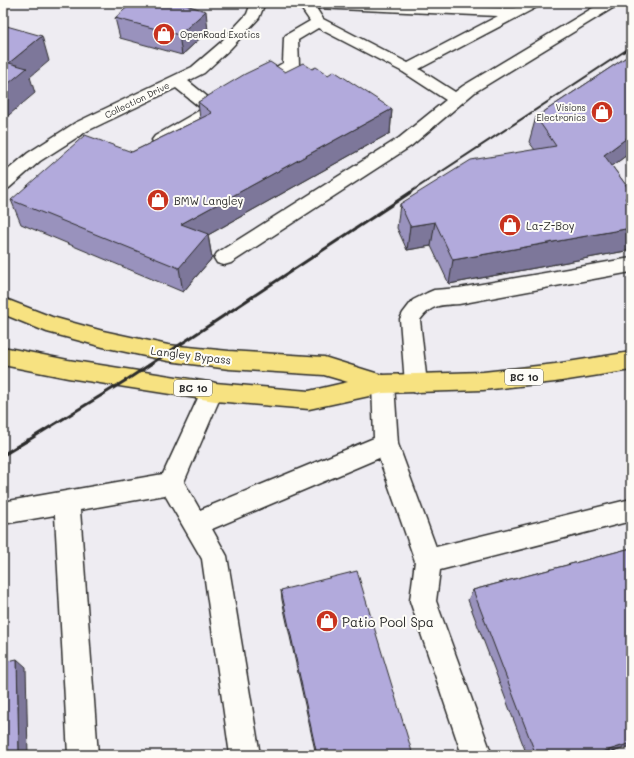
<svg xmlns="http://www.w3.org/2000/svg" width="634" height="758" font-family="Mali,sans-serif">
	<style>
		.lines { fill: none; stroke-linecap: round; stroke-linejoin: round }
		.minor-casing { stroke: #2b2b2b; stroke-width: 3 }
		.highway-casing { stroke: #2b2b2b; stroke-width: 3 }
		.minor { fill: #fdfcf7; fill-rule: evenodd }
		.highway { fill: #f7e281; fill-rule: evenodd }
		.rail-far2 { stroke: #2b2b2b; stroke-width: 2 }
		.rail-far1 { stroke: #2b2b2b; stroke-width: 3 }
		.rail { stroke: #2b2b2b; stroke-width: 3.5 }
		.wall { fill: #9992bd; stroke: #2b2b2b }
		.shaded-wall { fill: #7d779a; stroke: #2b2b2b }
		.building { fill: #b2aadc; stroke: #2b2b2b }
		.labels { text-anchor: middle; dominant-baseline: central; stroke-width: 4; stroke-linejoin: round; paint-order: stroke }
		.far-poi-label { font-size: 9px; fill: #2b2b2b; stroke: #fdfcf7; text-anchor: start }
		.far-street-label { font-size: 9px; fill: #2b2b2b; stroke: #fdfcf7 }
		.shield { fill: #fdfcf7; stroke: #6a6a68; stroke-width: 1 }
		.shield-label { font-size: 10px; font-weight: bold; fill: #2b2b2b }
		.poi-label { font-size: 11px; fill: #2b2b2b; stroke: #fdfcf7; text-anchor: start }
		.street-label { font-size: 11px; fill: #2b2b2b; stroke: #fdfcf7 }
		.near-poi-label { font-size: 13px; fill: #2b2b2b; stroke: #fdfcf7; text-anchor: start }
	</style>
	<rect width="100%" height="100%" fill="#eeecf2"/>
	<filter id="ink" filterUnits="userSpaceOnUse"><feTurbulence type="fractalNoise" baseFrequency=".025" numOctaves="2"/><feDisplacementMap in="SourceGraphic" scale="8" xChannelSelector="R" yChannelSelector="G"/><feConvolveMatrix kernelMatrix="1 2 1 2 8 2 1 2 1" color-interpolation-filters="sRGB"/></filter>
	<g filter="url(#ink)">
		<g class="lines">
			<g class="minor-casing">
				<path id="minor" d="M 251,3 L 265,3 L 259,18 L 230,49 L 204,73 L 188,81 L 214,102 L 226,97 L 232,99 L 234,102 L 232,105 L 167,144 L 161,145 L 155,144 L 152,140 L 155,136 L 202,109 L 176,88 L 87,131 L 40,161 L 9,188 L 3,190 L 3,174 L 28,153 L 75,123 L 192,67 L 220,43 L 247,14 Z
					M 288,3 L 393,3 L 501,8 L 514,8 L 523,3 L 541,3 L 539,6 L 419,69 L 455,92 L 463,86 L 601,3 L 618,3 L 616,6 L 475,92 L 411,146 L 231,263 L 224,265 L 217,263 L 214,258 L 217,253 L 399,138 L 446,100 L 403,72 L 318,28 L 298,40 L 299,65 L 296,68 L 262,88 L 256,90 L 250,88 L 248,85 L 250,82 L 283,63 L 284,38 L 286,35 L 310,21 L 301,8 L 290,6 ZM 316,8 L 498,16 L 408,63 L 323,19 Z
					M 631,258 L 631,272 L 459,304 C 440,305 432,304 420,320 L 427,384 L 424,390 L 416,393 L 408,390 L 405,384 L 400,319 L 403,313 L 413,300 L 427,293 L 434,290 L 459,288 Z
					M 383,375 L 391,378 L 394,384 L 398,444 L 436,547 L 631,499 L 631,521 L 440,570 L 436,601 L 492,755 L 462,755 L 410,601 L 415,561 L 379,458 L 212,529 L 227,556 L 260,755 L 230,755 L 202,559 L 165,495 L 80,510 L 98,755 L 68,755 L 55,515 L 3,524 L 3,502 L 163,474 L 204,385 L 212,382 L 220,385 L 223,391 L 184,482 L 200,510 L 374,438 L 372,384 L 375,378 Z"/>
			</g>
			<g class="highway-casing">
				<path id="highway" d="M 3,298 L 52,317 L 103,331 L 168,345 L 229,351 L 324,357 L 382,375 L 483,372 L 555,364 L 631,352 L 631,370 L 555,382 L 483,390 L 383,393 L 309,409 L 215,401 L 68,378 L 3,365 L 3,347 L 68,360 L 215,383 L 309,391 L 348,382 L 324,375 L 229,369 L 168,361 L 103,347 L 47,332 L 3,314 Z"/>
			</g>
			<use href="#minor" class="minor"/>
			<use href="#highway" class="highway"/>
			<path class="rail-far2" d="M 409,193 L 631,47"/>
			<path class="rail-far1" d="M 27,441 L 128,379 L 411,192"/>
			<path class="rail" d="M 3,455 L 28,440"/>
		</g>
		<path class="wall" d="M 115,18 L 208,31 L 182,55 L 120,38 Z
			M 631,54 L 631,152 L 612,166 L 631,192 L 631,203 L 630,205 L 631,206 L 631,250 L 449,284 L 431,246 L 407,250 L 397,228 L 400,204 L 535,150 L 529,142 L 536,117 Z
			M 312,69 L 328,75 L 392,109 L 390,133 L 208,235 L 212,258 L 183,292 L 21,224 L 11,200 L 132,152 L 200,119 L 198,102 L 285,72 Z
			M 631,548 L 631,746 L 603,755 L 527,755 L 468,600 L 473,590 Z
			M 281,590 L 413,755 L 316,755 L 282,600 Z"/>
		<path class="shaded-wall" d="M 206,11 L 208,31 L 182,55 L 179,35 Z
			M 42,36 L 49,61 L 30,77 L 35,93 L 3,120 L 3,88 L 9,63 Z
			M 392,109 L 390,133 L 208,235 L 212,258 L 183,292 L 179,268 L 181,224 Z
			M 631,135 L 631,152 L 595,179 L 604,155 Z
			M 631,197 L 631,203 L 624,220 L 625,198 Z
			M 435,222 L 431,246 L 407,250 L 410,226 Z
			M 631,228 L 631,250 L 449,284 L 453,260 Z
			M 17,659 L 26,667 L 28,755 L 19,755 Z
			M 631,743 L 631,746 L 603,755 L 593,755 Z"/>
		<path class="building" d="M 132,3 L 179,3 L 206,11 L 179,35 L 115,18 Z
			M 3,25 L 42,36 L 9,63 L 27,68 L 3,88 Z
			M 631,54 L 631,135 L 604,155 L 631,192 L 631,197 L 625,198 L 631,206 L 631,228 L 453,260 L 435,222 L 410,226 L 400,204 L 471,160 L 556,146 L 536,117 Z
			M 270,62 L 285,72 L 303,63 L 312,69 L 316,67 L 328,75 L 334,71 L 392,109 L 181,224 L 208,234 L 179,268 L 11,200 L 85,135 L 132,152 L 212,113 L 198,102 L 245,74 Z
			M 631,548 L 631,743 L 593,755 L 536,755 L 473,590 Z
			M 357,571 L 413,755 L 317,755 L 281,590 Z
			M 17,659 L 19,755 L 3,755 L 3,662 Z"/>
	</g>
	<defs>
		<g id="shop-disc" transform="scale(1.15)"><circle r="9.5" fill="#c8321e" stroke="#fdfcf7"/><path d="M-5-2.5h2.3a2.7 3.5 0 0 1 5.4 0H5L5.5 6h-11ZM-1.5-2.5h3a1.5 2.3 0 0 0-3 0Z" fill="#fff"/></g>
	</defs>
	<g fill-rule="evenodd">
		<use href="#shop-disc" x="164" y="34"/>
		<use href="#shop-disc" x="602" y="112"/>
		<use href="#shop-disc" x="158" y="200"/>
		<use href="#shop-disc" x="510" y="225"/>
		<use href="#shop-disc" x="327" y="621"/>
	</g>
	<g class="labels">
		<g class="far-poi-label">
			<text x="180" y="34">OpenRoad Exotics</text>
			<text x="586" y="107" text-anchor="end">Visions<tspan x="586" dy="10">Electronics</tspan></text>
		</g>
		<g class="far-street-label">
			<text transform="translate(137 100) rotate(-26)">Collection Drive</text>
		</g>
		<g class="shield">
			<rect x="505" y="369" width="38" height="16" rx="3"/>
			<rect x="174" y="380" width="38" height="16" rx="3"/>
		</g>
		<g class="shield-label">
			<text x="524" y="377">BC 10</text>
			<text x="193" y="388">BC 10</text>
		</g>
		<g class="poi-label">
			<text x="174" y="200">BMW Langley</text>
			<text x="526" y="225">La-Z-Boy</text>
		</g>
		<g class="street-label">
			<text transform="translate(191 355) rotate(7)">Langley Bypass</text>
		</g>
		<g class="near-poi-label">
			<text x="342" y="621">Patio Pool Spa</text>
		</g>
	</g>
	<rect width="634" height="758" fill="none" stroke="#fdfcf7" stroke-width="16"/>
	<rect x="8" y="8" width="618" height="742" fill="none" stroke="#2b2b2b" stroke-width="1.5" filter="url(#ink)"/>
</svg>
